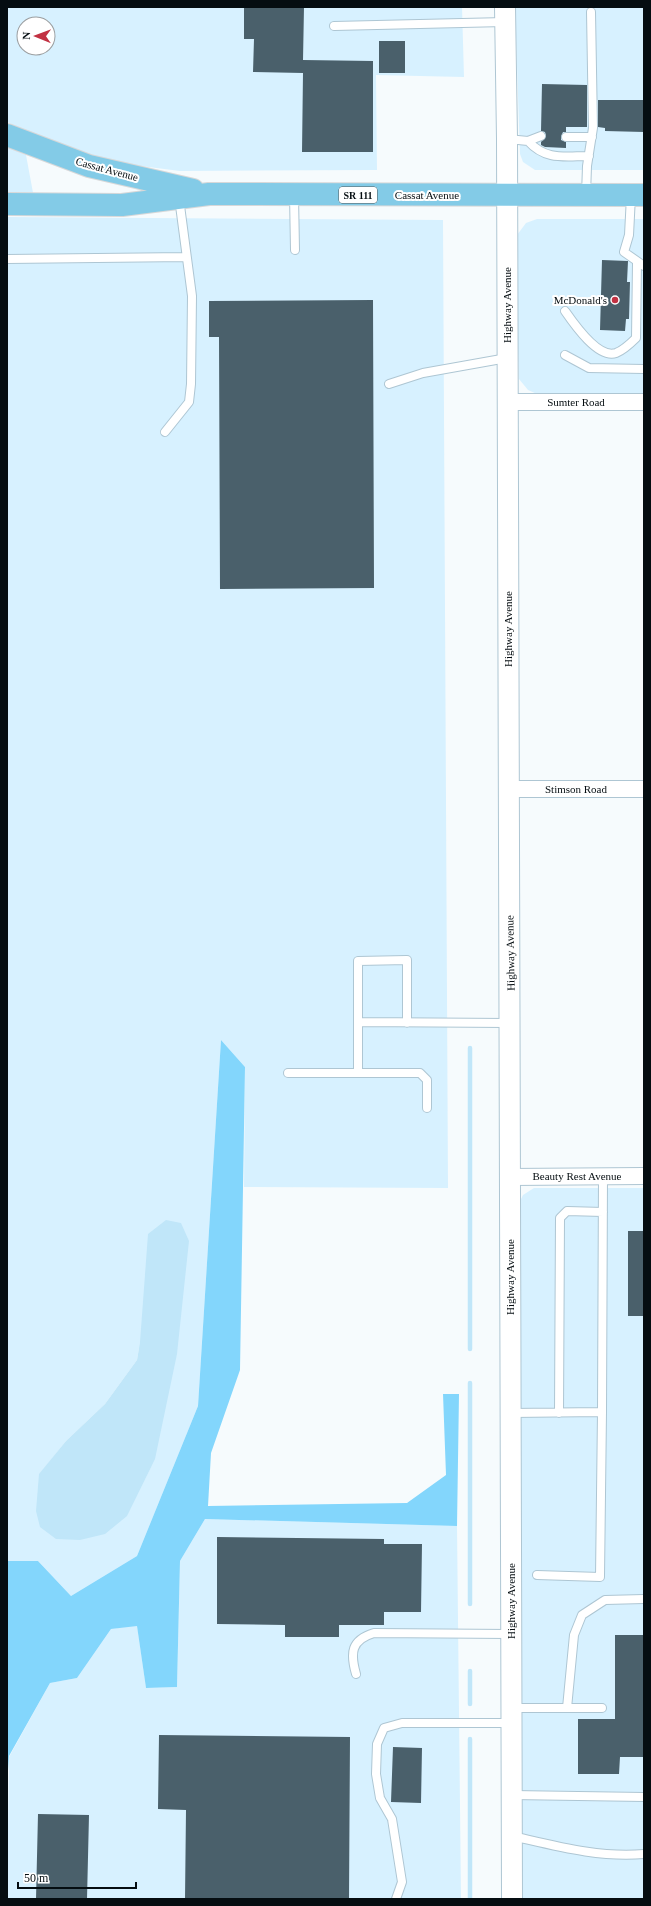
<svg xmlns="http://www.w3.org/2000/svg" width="651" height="1906" font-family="Georgia,serif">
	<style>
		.built { fill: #d7f1ff; fill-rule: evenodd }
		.green { fill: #83d6fc }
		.water { fill: #c0e6f9 }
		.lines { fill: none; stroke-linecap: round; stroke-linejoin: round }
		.stream { stroke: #c0e6f9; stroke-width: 4.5 }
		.building { fill: #4a606b }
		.service-casing { stroke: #aec6d3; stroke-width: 10 }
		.minor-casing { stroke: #aec6d3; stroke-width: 18 }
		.tertiary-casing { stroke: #aec6d3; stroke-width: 22 }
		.primary-casing { stroke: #d7d8d9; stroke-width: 24 }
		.service { stroke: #fff; stroke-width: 8 }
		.minor { stroke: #fff; stroke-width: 16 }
		.tertiary { stroke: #fff; stroke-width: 20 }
		.primary { stroke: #83cbe7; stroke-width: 22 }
		.poi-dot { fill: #c23142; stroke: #fff; stroke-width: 1.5 }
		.labels { text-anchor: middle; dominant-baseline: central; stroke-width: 4; stroke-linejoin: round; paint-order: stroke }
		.shield { fill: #fff; stroke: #505658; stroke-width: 1 }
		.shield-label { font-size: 10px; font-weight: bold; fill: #050d11 }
		.street-label { font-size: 11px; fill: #050d11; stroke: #fff }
		.poi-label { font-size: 11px; fill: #050d11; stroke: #fff; text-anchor: end }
	</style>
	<rect width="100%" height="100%" fill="#f6fbfd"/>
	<path class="built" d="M 7,7 L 462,7 L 464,77 L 376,75 L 377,170 L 180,171 L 125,164 L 92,157 L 52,142 L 7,122 ZM 24,24 L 48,24 L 48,48 L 24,48 Z
		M 515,7 L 644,7 L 644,170 L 535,170 L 523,162 L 520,154 Z
		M 7,147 L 26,155 L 34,198 L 7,197 Z
		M 7,217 L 443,220 L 448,1188 L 244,1187 L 245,1067 L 221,1040 L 198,1406 L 137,1556 L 71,1596 L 38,1561 L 7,1561 ZM 140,1342 L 127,1516 L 39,1475 L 66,1441 L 105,1404 L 137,1360 Z
		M 537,219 L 644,219 L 644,394 L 537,394 L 528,390 L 519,379 L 515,248 L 517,235 L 526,223 Z
		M 534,1188 L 644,1188 L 644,1899 L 520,1899 L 518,1205 L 523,1195 Z
		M 205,1519 L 457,1526 L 461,1899 L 7,1899 L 9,1757 L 50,1683 L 77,1678 L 111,1629 L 137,1625 L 146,1688 L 177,1687 L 180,1561 Z"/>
	<path class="green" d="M 221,1040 L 245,1067 L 240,1370 L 211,1453 L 208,1506 L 407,1503 L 446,1475 L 443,1394 L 459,1394 L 457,1526 L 205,1519 L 180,1561 L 177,1687 L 146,1688 L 137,1626 L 111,1629 L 77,1678 L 50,1683 L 9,1756 L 7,1786 L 7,1561 L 38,1561 L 71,1596 L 137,1556 L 198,1406 Z"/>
	<path class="water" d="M 166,1220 L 181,1223 L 189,1241 L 177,1354 L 155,1459 L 127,1516 L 105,1534 L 80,1540 L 56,1539 L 40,1527 L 36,1511 L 39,1474 L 66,1441 L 105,1404 L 137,1360 L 140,1342 L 148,1234 Z"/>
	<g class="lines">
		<path class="stream" d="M 470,1048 L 470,1349
			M 470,1383 L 470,1604
			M 470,1704 L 470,1671
			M 470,1739 L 470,1899"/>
	</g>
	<path class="building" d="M 244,7 L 304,7 L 303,60 L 373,61 L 373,152 L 302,152 L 303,73 L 253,72 L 254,39 L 244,39 Z
		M 379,41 L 405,41 L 405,73 L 379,73 Z
		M 542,84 L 587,85 L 587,127 L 566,127 L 566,132 L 563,132 L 561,137 L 561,140 L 566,142 L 566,148 L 545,147 L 541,145 L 541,142 L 546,136 L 545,132 L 541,131 Z
		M 598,100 L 644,100 L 644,132 L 605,131 L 605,128 L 598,127 Z
		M 602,260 L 628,261 L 627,282 L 630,282 L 629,319 L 626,319 L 625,331 L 600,330 Z
		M 373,300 L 374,588 L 220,589 L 219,337 L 209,337 L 209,301 Z
		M 628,1231 L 644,1231 L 644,1316 L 628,1316 Z
		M 217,1537 L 384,1539 L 384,1544 L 422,1544 L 421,1612 L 384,1612 L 384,1625 L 339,1625 L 339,1637 L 285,1637 L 285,1625 L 217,1624 Z
		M 615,1635 L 644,1635 L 644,1757 L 620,1757 L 619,1774 L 578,1774 L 578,1719 L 615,1719 Z
		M 159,1735 L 350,1737 L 349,1899 L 185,1899 L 186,1810 L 158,1809 Z
		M 393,1747 L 422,1748 L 421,1803 L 391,1802 Z
		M 38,1814 L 89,1815 L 87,1899 L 36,1899 Z"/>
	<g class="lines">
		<g class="service-casing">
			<path id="service" d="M 334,26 L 505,22
				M 566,137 L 592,137
				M 507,139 L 528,141 C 546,161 565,156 589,156
				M 528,141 L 541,136
				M 294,195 L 295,250
				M 586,195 L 587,166 L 593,128 L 591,12
				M 631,196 L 629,235 L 624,252 L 644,266
				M 7,259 L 186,257
				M 565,311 C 574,324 598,359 616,353 C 624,350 630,344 636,338 L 637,263
				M 565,355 L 589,368 L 644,369
				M 389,384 L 423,373 L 507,358
				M 165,432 L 189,402 L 191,384 L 192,296 L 179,198
				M 407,1023 L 407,960 L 358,961 L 358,1022 L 509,1023
				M 288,1073 L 358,1073 L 358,1022
				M 358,1073 L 420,1073 L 427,1080 L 427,1108
				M 602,1412 L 603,1176
				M 511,1413 L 602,1412 L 600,1577 L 537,1575
				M 559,1413 L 560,1218 L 567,1211 L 603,1212
				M 356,1674 C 350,1653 351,1640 374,1633 L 511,1634
				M 512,1708 L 602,1708
				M 567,1708 L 574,1635 L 582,1615 L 605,1600 L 644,1599
				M 512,1795 L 644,1797
				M 512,1836 C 556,1846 599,1858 644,1854
				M 396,1899 L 402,1882 L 392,1819 L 380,1798 L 376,1774 L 377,1744 L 384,1728 L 402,1723 L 512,1723"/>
		</g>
		<g class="minor-casing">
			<path id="minor" d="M 507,402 L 644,402
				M 508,789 L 644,789
				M 510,1177 L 644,1176"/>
		</g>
		<g class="tertiary-casing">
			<path id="tertiary" d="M 505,7 L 507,139 L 512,1899"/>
		</g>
		<g class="primary-casing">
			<path id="primary" d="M 7,135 L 89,166 L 193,190
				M 7,204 L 122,205 L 209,194 L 644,195"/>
		</g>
		<use href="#service" class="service"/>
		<use href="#minor" class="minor"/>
		<use href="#tertiary" class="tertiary"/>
		<use href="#primary" class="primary"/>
	</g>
	<circle class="poi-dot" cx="615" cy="300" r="4"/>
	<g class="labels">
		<rect class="shield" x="339" y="187" width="38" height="16" rx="3"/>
		<g class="shield-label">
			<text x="358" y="195">SR 111</text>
		</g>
		<g class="street-label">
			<text transform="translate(107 169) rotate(15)">Cassat Avenue</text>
			<text x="427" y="195">Cassat Avenue</text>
			<text transform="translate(507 305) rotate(-90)">Highway Avenue</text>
			<text x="576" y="402">Sumter Road</text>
			<text transform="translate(508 629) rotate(-90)">Highway Avenue</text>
			<text x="576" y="789">Stimson Road</text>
			<text transform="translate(510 953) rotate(-91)">Highway Avenue</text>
			<text x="577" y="1176">Beauty Rest Avenue</text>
			<text transform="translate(510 1277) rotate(-90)">Highway Avenue</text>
			<text transform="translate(511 1601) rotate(-90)">Highway Avenue</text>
		</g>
		<g class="poi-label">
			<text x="607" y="300">McDonald's</text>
		</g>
	</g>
	<rect width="651" height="1906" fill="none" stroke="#050d11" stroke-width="16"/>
	<g transform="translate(36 36) rotate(271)"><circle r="19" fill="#ffffff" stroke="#9b9ea0"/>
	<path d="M0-3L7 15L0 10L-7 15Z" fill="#c23142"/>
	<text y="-6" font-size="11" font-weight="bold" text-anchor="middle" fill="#050d11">N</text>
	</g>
	<path d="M18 1882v6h118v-6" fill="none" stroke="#050d11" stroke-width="2"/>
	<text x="24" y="1882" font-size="12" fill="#050d11" stroke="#ffffff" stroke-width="3" paint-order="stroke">50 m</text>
</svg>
